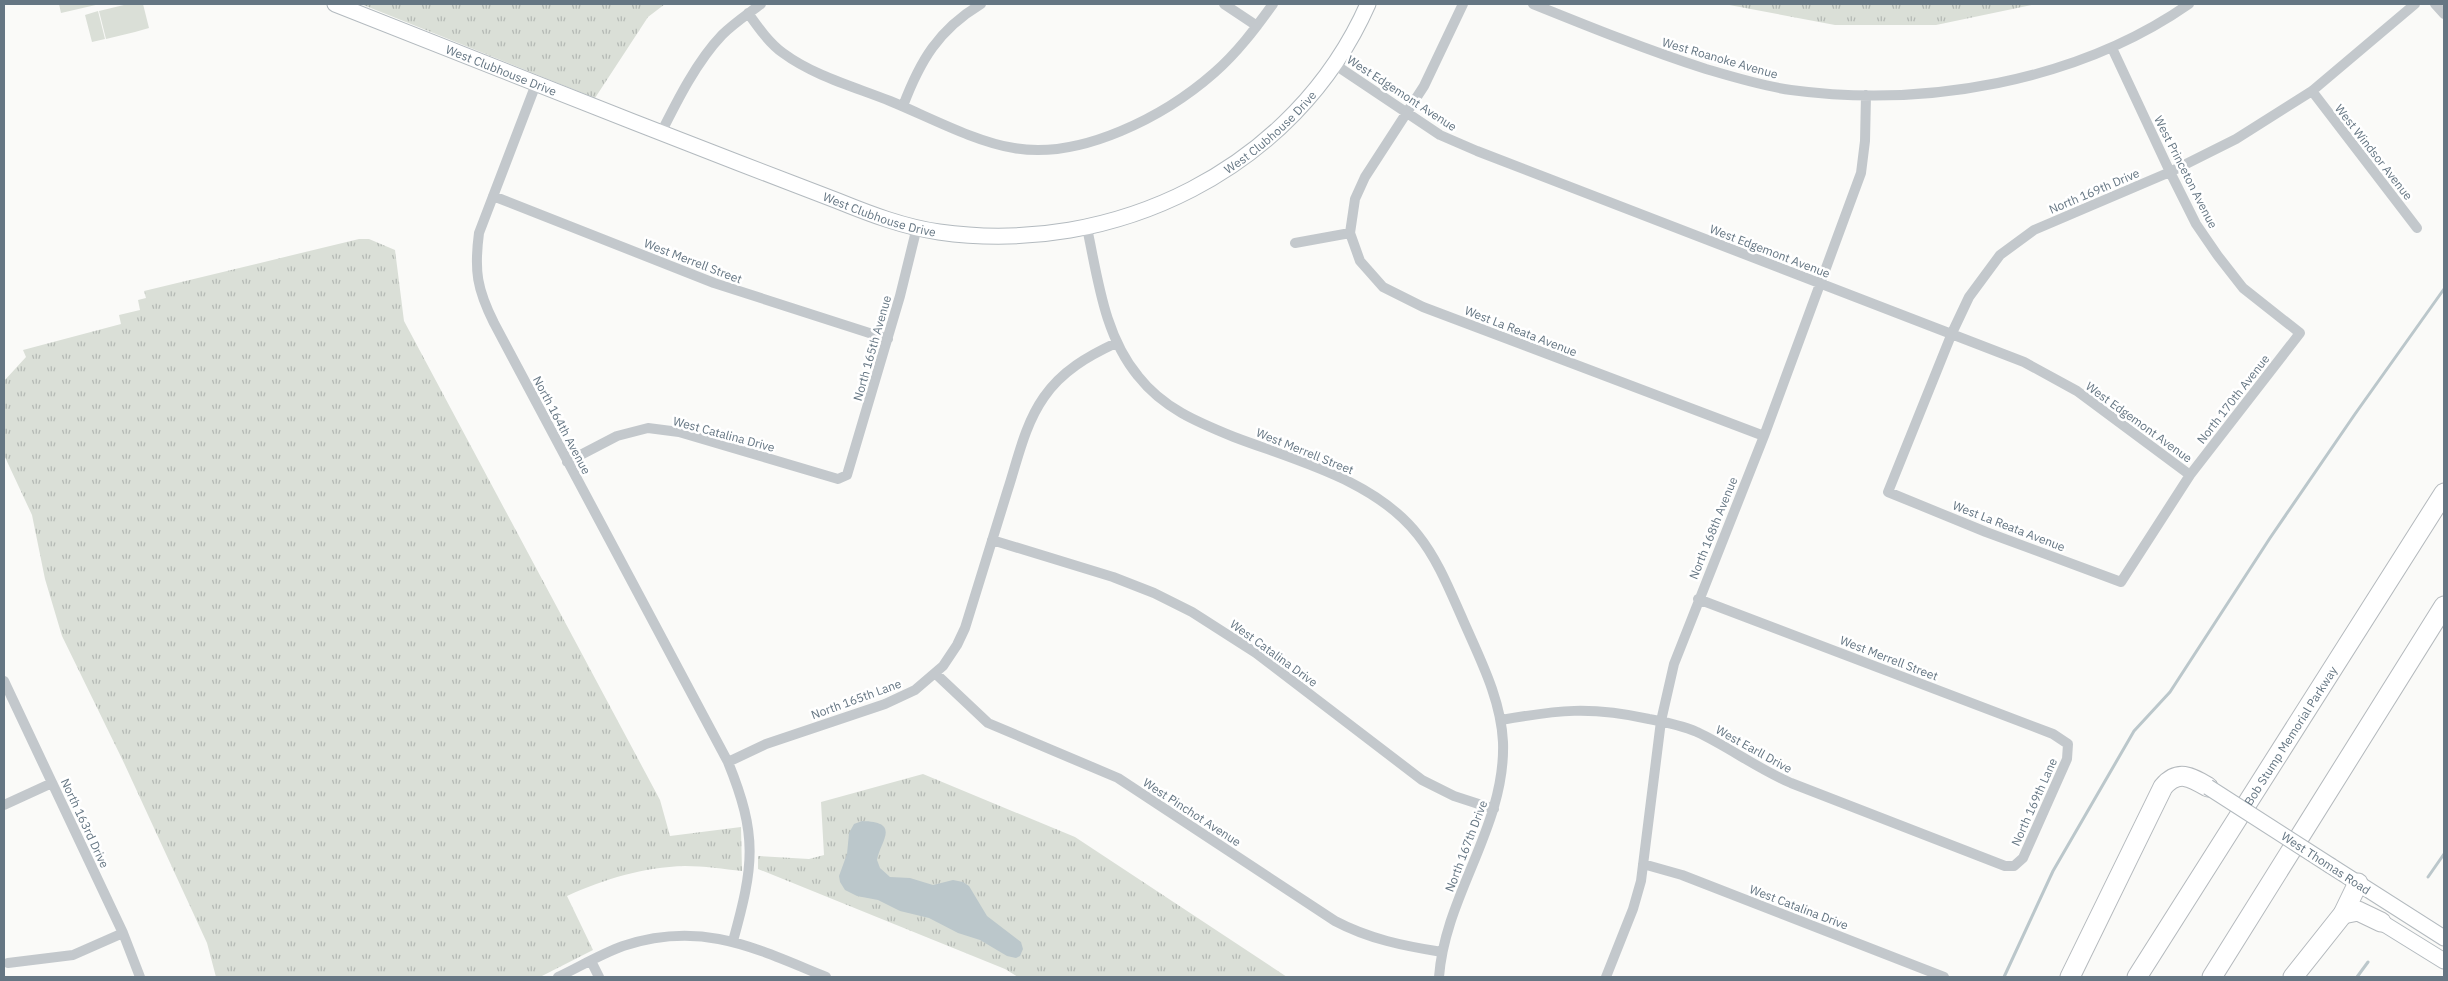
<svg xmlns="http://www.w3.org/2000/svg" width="2448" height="981" font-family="'IBM Plex Sans',sans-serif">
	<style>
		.grass { fill: url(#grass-tufts) }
		.pitch { fill: #dadfd7 }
		.water { fill: #bbc7cb }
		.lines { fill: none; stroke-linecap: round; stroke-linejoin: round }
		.stream { stroke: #bbc7cb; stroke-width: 3 }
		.secondary-casing { stroke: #b3babf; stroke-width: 17 }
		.highway-casing { stroke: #b4b9bd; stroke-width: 21 }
		.street { stroke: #c3c8cc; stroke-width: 10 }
		.secondary { stroke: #fff; stroke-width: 15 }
		.highway { stroke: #fff; stroke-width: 19 }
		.secondary-bridge-casing { stroke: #b3babf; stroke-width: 17; stroke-linecap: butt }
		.secondary-bridge { stroke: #fff; stroke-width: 15 }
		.labels { text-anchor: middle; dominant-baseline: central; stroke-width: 5; stroke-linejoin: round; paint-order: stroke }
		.street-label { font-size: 12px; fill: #657683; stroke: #fff }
	</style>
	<defs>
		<pattern id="grass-tufts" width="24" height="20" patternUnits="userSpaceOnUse" patternTransform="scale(1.25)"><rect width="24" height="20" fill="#dadfd7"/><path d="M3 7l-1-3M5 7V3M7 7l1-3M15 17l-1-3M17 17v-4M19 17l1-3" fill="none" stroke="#b4b9b4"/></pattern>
	</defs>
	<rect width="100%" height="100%" fill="#fafaf8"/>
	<path class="grass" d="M 361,4 L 665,4 L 648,17 L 595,98 Z
		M 1724,4 L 2036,4 L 1936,25 L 1835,25 Z
		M 359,239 L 369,239 L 395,250 L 404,321 L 660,800 L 670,836 L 741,827 L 742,871 C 724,869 704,866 685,866 C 643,867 605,879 567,896 L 593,950 L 540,977 L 216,977 L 207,943 L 124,763 L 62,636 L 45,579 L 32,515 L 4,455 L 4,381 L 26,357 L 23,350 L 121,324 L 119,315 L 140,310 L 138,300 L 146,298 L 144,291 Z
		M 923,774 L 1075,837 L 1287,977 L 1018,977 L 1005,969 L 758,869 L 758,856 L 809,859 L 824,855 L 821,802 Z"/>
	<path class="pitch" d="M 59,4 L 100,4 L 61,13 Z
		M 128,4 L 143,4 L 149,28 L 135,32 Z
		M 128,4 L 135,32 L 106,39 L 99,11 Z
		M 98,11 L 105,39 L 92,42 L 85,15 Z"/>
	<path class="water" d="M 862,821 C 902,822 880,841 877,860 L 880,868 L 890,877 L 910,878 L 933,885 L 953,880 L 963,882 L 969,886 L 987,916 L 1021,942 L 1023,949 L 1020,956 L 1016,958 L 1007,956 L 980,940 L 958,933 L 929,918 L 900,911 L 878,900 L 857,896 L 845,890 L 840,882 L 839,876 L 847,854 L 849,833 L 854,824 Z"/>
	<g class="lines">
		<path class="stream" d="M 2428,877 L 2444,854
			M 2004,977 L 2053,871 L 2134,731 L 2170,692 L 2270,538 L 2355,414 L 2444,289
			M 2357,977 L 2368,962"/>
		<g class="secondary-casing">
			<g id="secondary">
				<path id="s1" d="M 335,4 C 470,57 604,111 739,163 C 772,176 805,188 838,201 C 870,214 904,227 939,232 C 1114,257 1295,169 1368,4"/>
				<path d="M 2331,866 L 2444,938"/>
				<path d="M 2381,922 L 2444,961"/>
			</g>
		</g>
		<g class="highway-casing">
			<g id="highway">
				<path d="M 2343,914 L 2358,911 L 2381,922"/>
				<path d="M 2070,977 L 2163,787 C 2178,769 2191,777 2208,787"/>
				<path id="s2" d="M 2137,977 L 2444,493"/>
				<path d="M 2212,977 L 2444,606"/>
				<path d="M 2293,977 L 2343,914 L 2358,883"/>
			</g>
		</g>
		<path class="street" d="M 1224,4 L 1257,26
			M 1463,4 L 1424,86 L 1365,177 L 1355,199 L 1350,233 L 1360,261 L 1383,287 L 1423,307 L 1764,436
			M 1533,4 C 1590,27 1647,50 1706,69 C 1733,77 1762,86 1791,90 C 1924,108 2077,82 2189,4
			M 2435,4 L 2444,14
			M 748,13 C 758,27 769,43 783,53 C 814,76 855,87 890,101 C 927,116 975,142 1014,148 C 1081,160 1165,116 1214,73 C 1237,53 1255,29 1273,4
			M 2112,48 L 2170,172 L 2196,224 L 2218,256 L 2243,288 L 2300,333 L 2190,475 L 2121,582 L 1986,532 L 1888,492 L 1952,333 L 1969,297 L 2000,255 L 2034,230 L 2170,172 L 2236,139 L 2312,91 L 2415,4
			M 1334,64 L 1440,135 L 1477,151 L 2024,362 L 2077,391 L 2190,475
			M 536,84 L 479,233 C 474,271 477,289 494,323 L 728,762 C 758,836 754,865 733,941
			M 2312,91 L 2417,228
			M 903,106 C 920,61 938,30 981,4
			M 661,133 C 677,101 697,61 722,35 C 734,23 748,14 761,4
			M 493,196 L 714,283 L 888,339
			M 1087,228 C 1098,279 1104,335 1138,376 C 1163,408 1197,422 1234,437 C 1297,461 1375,480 1418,535 C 1438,560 1450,591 1463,620 C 1480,659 1501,699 1503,742 C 1506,826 1445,895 1439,977
			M 1295,243 L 1350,233
			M 567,462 L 617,436 L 648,428 L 679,432 L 838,479 L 847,475 L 900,296 L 917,227
			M 992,540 L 1113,577 L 1154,593 L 1192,612 L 1256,653 L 1422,780 L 1454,796 L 1494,809
			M 936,674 L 988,723 L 1118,778 L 1335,921 C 1369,939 1404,946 1442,952
			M 4,681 L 123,933 L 140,977
			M 1501,720 C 1558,710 1590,706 1649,719 C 1665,722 1681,725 1697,732 C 1729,747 1758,769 1791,783 L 2005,866 L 2014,866 L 2023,858 L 2067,759 L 2068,744 L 2053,734 L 1698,599
			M 728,762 L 766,744 L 885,704 L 915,690 L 943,666 L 957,645 L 965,628 C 979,582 994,535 1008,489 C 1018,458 1025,424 1044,397 C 1062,371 1088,356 1116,343
			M 4,805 L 52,783
			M 1643,864 L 1682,875 L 1944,977
			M 591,961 L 599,977
			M 8,963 L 73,955 L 123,933
			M 558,977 C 579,967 601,954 623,946 C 702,920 755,948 826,977
			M 1606,977 L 1633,909 L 1641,881 L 1661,721 L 1674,664 L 1764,436 L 1861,173 L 1865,141 L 1866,95"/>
		<use href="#secondary" class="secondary"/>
		<use href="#highway" class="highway"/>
		<g class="secondary-bridge-casing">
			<path id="secondary-bridge" d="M 2208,787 L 2331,866"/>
		</g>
		<use href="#secondary-bridge" class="secondary-bridge"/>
	</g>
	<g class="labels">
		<g class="street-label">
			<text transform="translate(1720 58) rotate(16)">West Roanoke Avenue</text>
			<text stroke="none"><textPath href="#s1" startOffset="179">West Clubhouse Drive</textPath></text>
			<text transform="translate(1402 93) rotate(33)">West Edgemont Avenue</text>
			<text stroke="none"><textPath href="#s1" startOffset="1004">West Clubhouse Drive</textPath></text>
			<text transform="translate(2374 152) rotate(52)">West Windsor Avenue</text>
			<text transform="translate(2186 172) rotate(63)">West Princeton Avenue</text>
			<text transform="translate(2094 191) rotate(-23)">North 169th Drive</text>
			<text stroke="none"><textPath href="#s1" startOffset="584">West Clubhouse Drive</textPath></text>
			<text transform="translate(1770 251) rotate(21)">West Edgemont Avenue</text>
			<text transform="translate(693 261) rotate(21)">West Merrell Street</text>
			<text transform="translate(1521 331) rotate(21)">West La Reata Avenue</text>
			<text transform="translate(872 348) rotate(-74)">North 165th Avenue</text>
			<text transform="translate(2233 399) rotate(-52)">North 170th Avenue</text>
			<text transform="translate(2139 422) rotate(36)">West Edgemont Avenue</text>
			<text transform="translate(562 425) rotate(62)">North 164th Avenue</text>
			<text transform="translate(724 434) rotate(15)">West Catalina Drive</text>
			<text transform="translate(1305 451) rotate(22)">West Merrell Street</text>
			<text transform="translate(2009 526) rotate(21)">West La Reata Avenue</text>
			<text transform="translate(1713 528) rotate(-68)">North 168th Avenue</text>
			<text transform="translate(1274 653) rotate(36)">West Catalina Drive</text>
			<text transform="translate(1889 658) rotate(21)">West Merrell Street</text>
			<text transform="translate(856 699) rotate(-20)">North 165th Lane</text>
			<text stroke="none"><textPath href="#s2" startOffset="286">Bob Stump Memorial Parkway</textPath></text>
			<text transform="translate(1754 749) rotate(29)">West Earll Drive</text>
			<text transform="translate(2034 802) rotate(-66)">North 169th Lane</text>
			<text transform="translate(1192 812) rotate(33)">West Pinchot Avenue</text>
			<text transform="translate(85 823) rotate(65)">North 163rd Drive</text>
			<text transform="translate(1466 846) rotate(-69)">North 167th Drive</text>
			<text transform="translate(2326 863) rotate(33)">West Thomas Road</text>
			<text transform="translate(1799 907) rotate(21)">West Catalina Drive</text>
		</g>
	</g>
	<rect width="2448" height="981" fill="none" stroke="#657683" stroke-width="10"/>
</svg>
